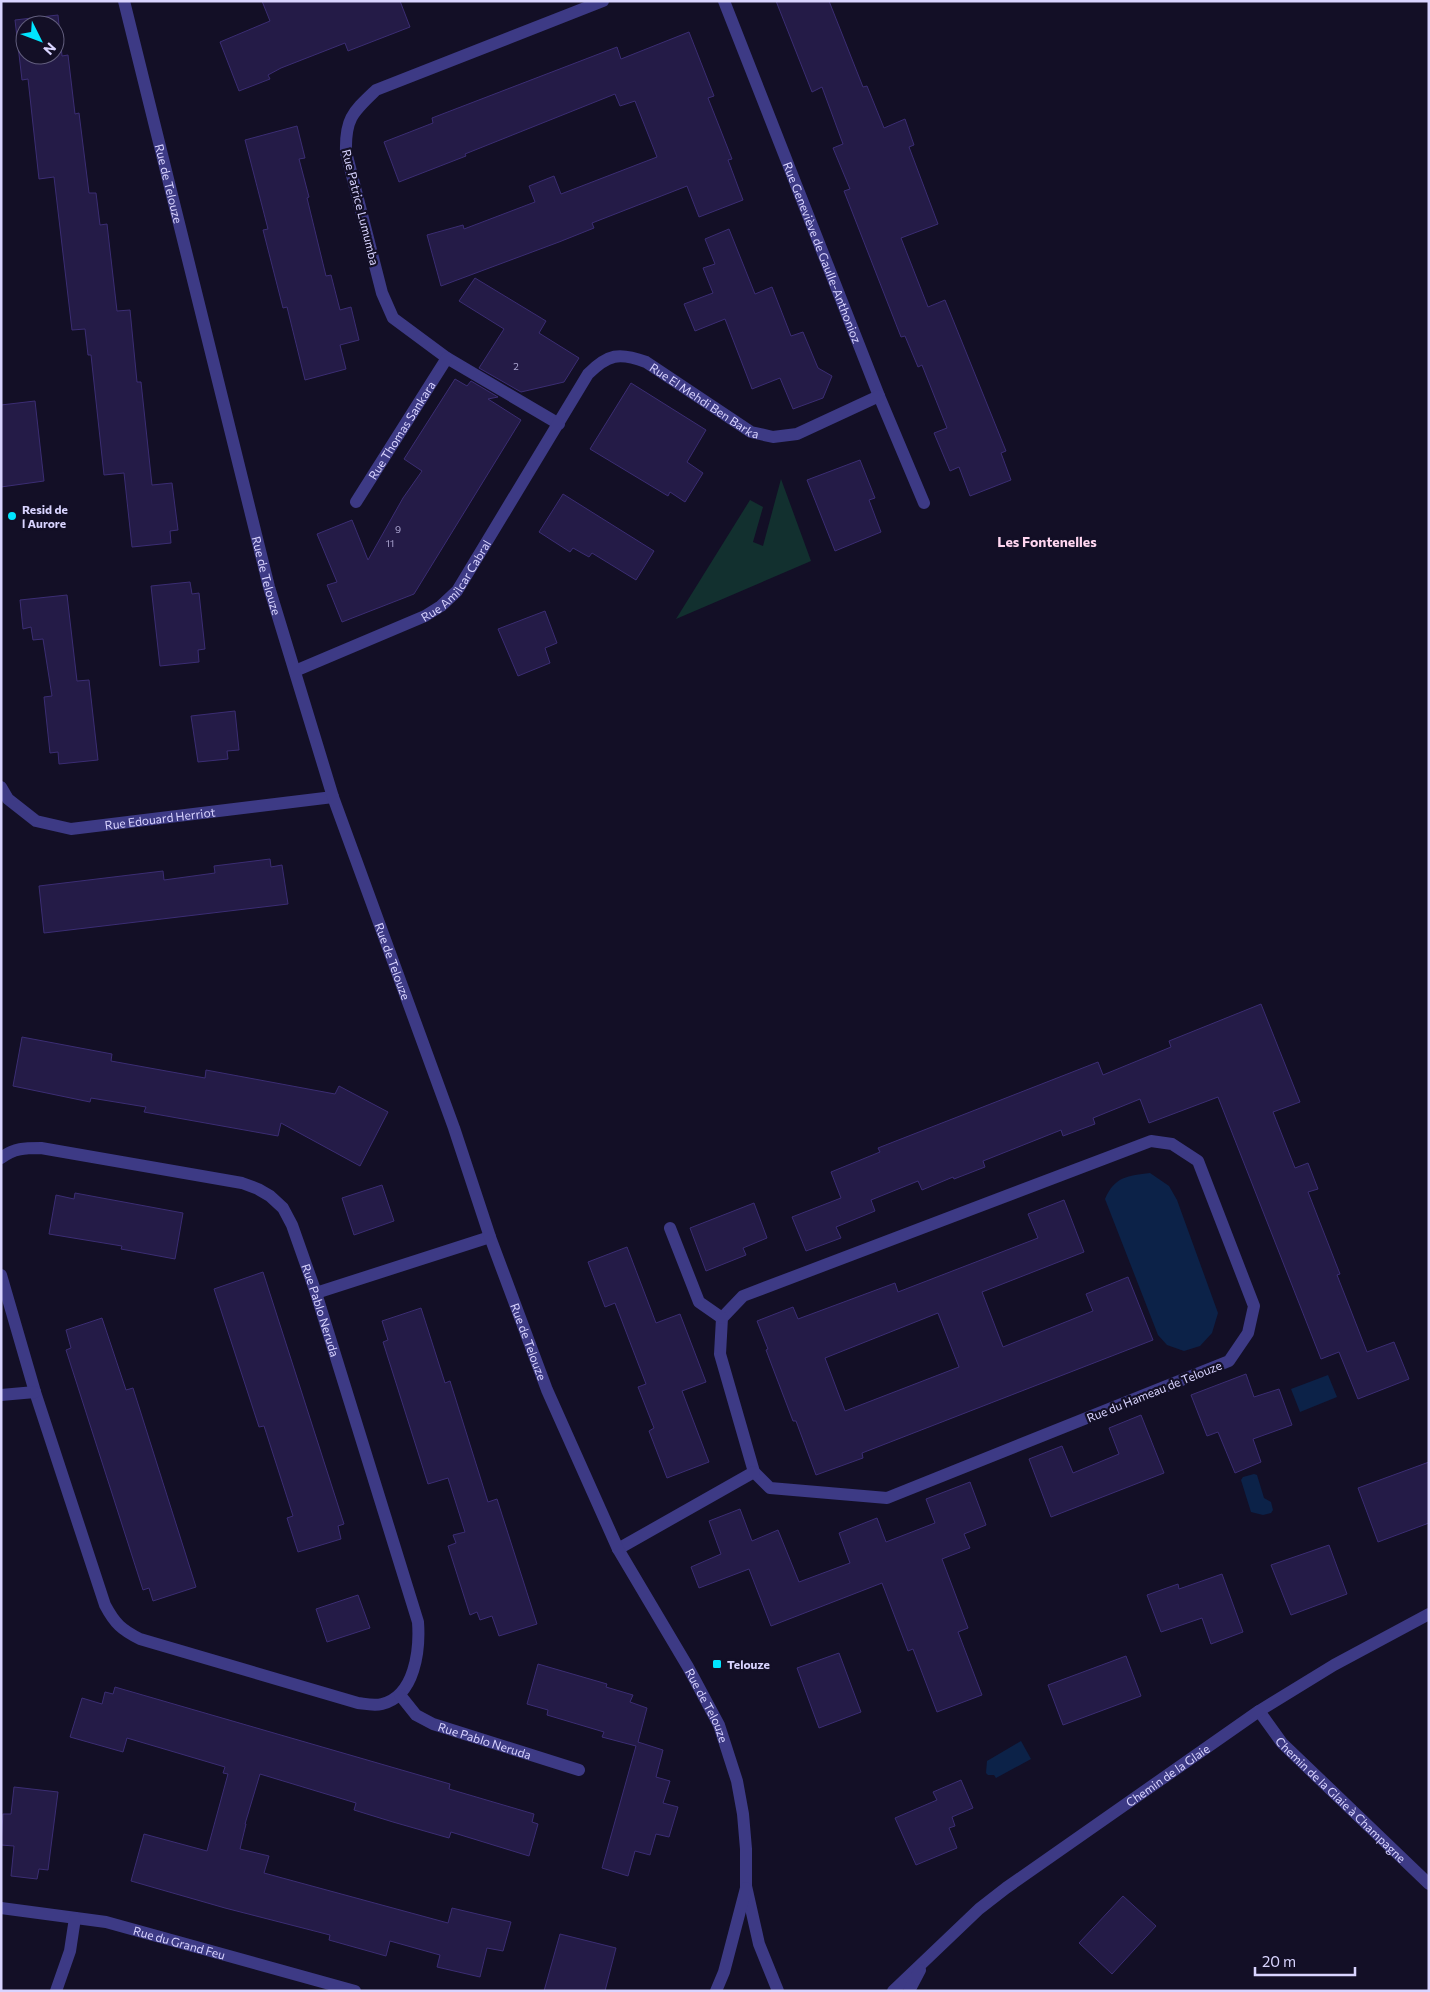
<svg xmlns="http://www.w3.org/2000/svg" width="1430" height="1992" font-family="Commissioner,sans-serif">
	<style>
		.green { fill: #12302f }
		.water { fill: #0c2248 }
		.building { fill: #241b47; stroke: #3b2d73; fill-rule: evenodd }
		.lines { fill: none; stroke-linecap: round; stroke-linejoin: round }
		.minor { stroke: #3d3a85; stroke-width: 12 }
		.tertiary { stroke: #3d3a85; stroke-width: 12 }
		.poi-dot { fill: #00e5ff; stroke: #130f26; stroke-width: 2 }
		.labels { text-anchor: middle; dominant-baseline: central; stroke-width: 4.5; stroke-linejoin: round; paint-order: stroke }
		.number-label { font-size: 10px; fill: #aca6d1 }
		.street-label { font-size: 12px; fill: #d9d4ff; stroke: #130f26 }
		.poi-label { font-size: 12px; font-weight: bold; fill: #d9d4ff; stroke: #130f26; text-anchor: start }
		.neighbourhood-label { font-size: 14px; font-weight: bold; fill: #ffd6f0; stroke: #130f26 }
	</style>
	<rect width="100%" height="100%" fill="#130f26"/>
	<path class="green" d="M 781,479 L 811,561 L 676,619 L 750,500 L 763,507 L 753,542 L 763,546 Z"/>
	<path class="water" d="M 1150,1173 L 1169,1186 L 1177,1200 L 1218,1313 L 1212,1333 L 1200,1346 L 1184,1351 L 1167,1345 L 1158,1335 L 1105,1199 C 1115,1176 1128,1176 1150,1173 Z
		M 1328,1375 L 1337,1397 L 1300,1412 L 1291,1389 Z
		M 1254,1474 L 1257,1475 L 1264,1498 L 1271,1502 L 1273,1510 L 1271,1513 L 1263,1515 L 1251,1512 L 1241,1480 L 1243,1477 Z
		M 1021,1741 L 1031,1759 L 996,1778 L 994,1775 L 988,1775 L 986,1773 L 987,1761 Z"/>
	<path class="building" d="M 262,1 L 400,1 L 410,27 L 348,51 L 345,43 L 281,68 L 268,75 L 270,79 L 239,91 L 220,42 L 270,21 Z
		M 776,1 L 829,1 L 863,87 L 867,86 L 884,128 L 905,119 L 914,145 L 909,147 L 938,224 L 901,238 L 928,307 L 945,300 L 1006,451 L 1001,453 L 1011,480 L 970,496 L 959,467 L 950,471 L 934,433 L 947,428 L 922,365 L 918,367 L 905,336 L 901,337 L 844,191 L 850,189 L 833,148 L 843,144 L 822,87 L 812,92 Z
		M 58,15 L 62,56 L 68,55 L 75,114 L 79,113 L 89,193 L 96,193 L 100,225 L 107,224 L 117,311 L 130,310 L 137,382 L 141,382 L 152,485 L 172,483 L 178,530 L 170,531 L 171,543 L 132,547 L 124,473 L 104,475 L 91,355 L 88,355 L 85,329 L 72,330 L 54,177 L 39,179 L 28,79 L 22,80 L 15,20 ZM 25,25 L 55,25 L 55,55 L 25,55 Z
		M 689,32 L 714,96 L 708,98 L 732,159 L 728,160 L 743,200 L 699,217 L 687,186 L 592,223 L 594,228 L 559,242 L 441,286 L 427,235 L 463,225 L 464,229 L 535,202 L 529,186 L 554,176 L 561,194 L 657,157 L 635,101 L 620,106 L 615,94 L 465,154 L 466,156 L 399,182 L 384,142 L 433,123 L 432,118 L 617,47 L 621,59 Z
		M 297,126 L 305,158 L 299,159 L 309,197 L 307,198 L 326,276 L 331,275 L 340,310 L 351,307 L 359,340 L 340,345 L 346,369 L 305,380 L 287,307 L 283,308 L 263,230 L 268,229 L 245,140 Z
		M 729,229 L 755,294 L 772,287 L 791,336 L 803,332 L 818,368 L 832,376 L 823,398 L 793,409 L 780,378 L 752,389 L 725,319 L 695,331 L 684,304 L 713,293 L 703,268 L 715,264 L 705,239 Z
		M 475,278 L 546,321 L 539,333 L 579,358 L 564,382 L 521,392 L 479,368 L 504,329 L 459,301 Z
		M 455,379 L 467,386 L 471,381 L 498,397 L 488,399 L 521,420 L 414,594 L 342,622 L 327,585 L 337,582 L 317,534 L 352,520 L 368,560 L 403,498 L 422,471 L 404,459 Z
		M 631,383 L 706,430 L 687,462 L 703,473 L 685,502 L 670,492 L 668,496 L 590,449 Z
		M 35,401 L 44,481 L 1,487 L 1,405 Z
		M 860,460 L 875,498 L 869,500 L 881,532 L 835,551 L 807,480 Z
		M 563,494 L 654,551 L 636,580 L 592,553 L 589,557 L 573,548 L 570,552 L 539,532 Z
		M 190,582 L 192,594 L 199,593 L 205,649 L 198,650 L 199,662 L 160,666 L 151,586 Z
		M 67,595 L 77,681 L 89,680 L 98,760 L 59,764 L 58,752 L 50,753 L 44,697 L 52,696 L 43,639 L 33,640 L 31,627 L 23,629 L 20,600 Z
		M 545,611 L 557,643 L 545,648 L 550,663 L 518,676 L 498,629 Z
		M 235,711 L 239,750 L 227,751 L 228,759 L 198,762 L 191,716 Z
		M 270,859 L 271,867 L 282,865 L 288,904 L 44,933 L 39,886 L 163,871 L 164,880 L 215,873 L 214,866 Z
		M 1261,1004 L 1300,1102 L 1273,1112 L 1295,1168 L 1308,1163 L 1318,1189 L 1308,1192 L 1340,1274 L 1337,1275 L 1367,1352 L 1394,1342 L 1409,1379 L 1358,1399 L 1339,1352 L 1321,1359 L 1218,1097 L 1149,1123 L 1140,1099 L 1093,1118 L 1095,1124 L 1063,1136 L 1061,1130 L 983,1161 L 985,1167 L 954,1179 L 953,1177 L 922,1190 L 918,1181 L 871,1200 L 875,1211 L 836,1227 L 841,1238 L 806,1251 L 792,1217 L 841,1198 L 831,1172 L 880,1152 L 878,1148 L 1098,1062 L 1103,1075 L 1171,1047 L 1169,1041 Z
		M 22,1037 L 112,1054 L 111,1061 L 205,1078 L 206,1070 L 335,1094 L 339,1086 L 388,1112 L 360,1166 L 281,1123 L 278,1136 L 144,1112 L 146,1107 L 91,1098 L 90,1102 L 13,1086 Z
		M 382,1185 L 394,1221 L 354,1235 L 342,1198 Z
		M 75,1193 L 183,1213 L 175,1259 L 121,1249 L 122,1246 L 49,1234 L 56,1195 L 74,1199 Z
		M 1064,1200 L 1084,1252 L 982,1292 L 1003,1347 L 1093,1311 L 1086,1294 L 1128,1277 L 1153,1340 L 862,1453 L 863,1458 L 816,1475 L 796,1421 L 793,1421 L 766,1350 L 768,1349 L 757,1321 L 793,1307 L 798,1319 L 895,1283 L 898,1292 L 1038,1238 L 1028,1214 ZM 938,1313 L 959,1367 L 845,1411 L 825,1358 Z
		M 754,1203 L 767,1238 L 743,1248 L 746,1255 L 706,1271 L 690,1228 Z
		M 627,1247 L 656,1323 L 680,1314 L 706,1382 L 682,1391 L 709,1462 L 667,1478 L 649,1431 L 654,1428 L 638,1387 L 646,1384 L 615,1303 L 605,1307 L 588,1262 Z
		M 263,1272 L 344,1524 L 338,1526 L 341,1539 L 298,1552 L 287,1518 L 293,1516 L 264,1426 L 259,1427 L 214,1289 Z
		M 421,1308 L 445,1383 L 450,1381 L 488,1502 L 497,1499 L 537,1624 L 499,1636 L 492,1616 L 480,1620 L 477,1612 L 470,1615 L 448,1546 L 456,1543 L 453,1535 L 465,1532 L 448,1478 L 428,1484 L 383,1342 L 388,1340 L 382,1321 Z
		M 102,1318 L 126,1390 L 133,1388 L 196,1587 L 153,1601 L 149,1588 L 143,1590 L 66,1350 L 71,1348 L 66,1330 Z
		M 1246,1374 L 1254,1397 L 1279,1389 L 1292,1425 L 1253,1439 L 1261,1462 L 1235,1473 L 1218,1432 L 1207,1436 L 1191,1395 Z
		M 1141,1415 L 1164,1473 L 1051,1517 L 1029,1459 L 1062,1446 L 1073,1473 L 1119,1454 L 1109,1428 Z
		M 1429,1462 L 1429,1523 L 1378,1542 L 1358,1488 Z
		M 970,1482 L 986,1525 L 964,1534 L 970,1548 L 942,1559 L 968,1628 L 958,1632 L 982,1695 L 937,1712 L 913,1649 L 908,1651 L 882,1583 L 771,1626 L 749,1569 L 699,1588 L 691,1567 L 721,1554 L 709,1521 L 740,1509 L 752,1541 L 778,1530 L 799,1582 L 850,1563 L 839,1533 L 877,1518 L 886,1542 L 935,1523 L 926,1499 Z
		M 1329,1545 L 1347,1594 L 1291,1615 L 1271,1565 Z
		M 1222,1574 L 1243,1632 L 1211,1644 L 1202,1618 L 1161,1632 L 1147,1595 L 1178,1584 L 1179,1589 Z
		M 358,1595 L 370,1628 L 327,1642 L 316,1609 Z
		M 839,1653 L 861,1712 L 819,1728 L 797,1668 Z
		M 1126,1656 L 1141,1696 L 1063,1725 L 1048,1685 Z
		M 538,1664 L 607,1684 L 606,1687 L 633,1695 L 630,1702 L 647,1708 L 638,1742 L 663,1750 L 656,1777 L 670,1781 L 663,1803 L 678,1807 L 669,1837 L 656,1834 L 650,1855 L 635,1851 L 628,1876 L 602,1868 L 636,1746 L 602,1737 L 604,1732 L 547,1715 L 548,1710 L 527,1704 Z
		M 115,1687 L 450,1784 L 449,1789 L 534,1814 L 532,1822 L 538,1824 L 529,1856 L 451,1832 L 449,1838 L 393,1822 L 354,1810 L 356,1803 L 260,1774 L 245,1824 L 246,1824 L 240,1849 L 269,1856 L 264,1873 L 448,1923 L 452,1908 L 511,1922 L 503,1951 L 487,1948 L 480,1977 L 437,1967 L 440,1955 L 390,1941 L 386,1956 L 329,1940 L 330,1935 L 225,1908 L 131,1881 L 144,1834 L 207,1851 L 228,1774 L 223,1773 L 225,1767 L 127,1738 L 123,1752 L 70,1737 L 82,1698 L 102,1704 L 105,1692 L 113,1694 Z
		M 961,1780 L 973,1808 L 952,1817 L 955,1826 L 949,1828 L 957,1848 L 916,1865 L 895,1818 L 937,1800 L 933,1792 Z
		M 14,1787 L 58,1792 L 48,1870 L 39,1869 L 37,1879 L 11,1876 L 14,1846 L 1,1845 L 3,1814 L 11,1814 Z
		M 1123,1896 L 1156,1926 L 1112,1974 L 1079,1943 Z
		M 560,1934 L 616,1948 L 605,1991 L 544,1991 Z"/>
	<g class="lines">
		<g class="minor">
			<path id="s1" d="M 724,1 L 879,396 L 924,503"/>
			<path d="M 559,424 L 447,358 L 393,318 L 382,293 L 346,152 C 345,118 353,112 376,90 L 603,1"/>
			<path id="s2" d="M 356,502 L 447,358"/>
			<path id="s3" d="M 295,671 L 425,616 L 441,606 L 457,591 L 588,374 C 608,354 619,352 646,362 L 751,432 L 773,437 L 797,434 L 879,396"/>
			<path id="s4" d="M 1,787 L 8,799 L 36,821 L 71,829 L 333,797"/>
			<path d="M 1151,1141 L 1172,1144 L 1198,1161 L 1254,1306 L 1248,1333 L 1229,1361 L 887,1498 L 770,1488 L 754,1472 L 720,1354 L 722,1318 L 743,1296 Z"/>
			<path id="s5" d="M 1,1158 C 14,1148 25,1148 41,1148 L 242,1183 L 258,1189 L 270,1196 L 283,1208 L 292,1225 L 316,1293 L 418,1622 C 420,1650 415,1696 382,1704 C 374,1706 366,1704 358,1703 L 140,1639 C 122,1630 115,1624 105,1605 L 35,1392 L 1,1275"/>
			<path d="M 670,1228 L 699,1302 L 722,1318"/>
			<path d="M 316,1293 L 490,1237"/>
			<path d="M 1,1395 L 35,1392"/>
			<path d="M 618,1549 L 754,1472"/>
			<path id="s6" d="M 400,1695 L 416,1715 L 433,1724 L 579,1770"/>
			<path id="s7" d="M 1259,1711 L 1282,1743 L 1429,1884"/>
			<path id="s8" d="M 1,1908 L 106,1922 L 355,1991"/>
			<path d="M 56,1991 L 70,1951 L 75,1918"/>
			<path id="s9" d="M 893,1991 L 979,1909 L 1006,1888 L 1259,1711 L 1334,1665 L 1429,1614"/>
			<path d="M 909,1991 L 920,1970"/>
		</g>
		<g class="tertiary">
			<path id="s10" d="M 124,1 L 269,587 L 333,797 L 454,1128 L 490,1237 L 547,1390 L 618,1549 L 688,1667 L 719,1725 L 737,1781 L 743,1814 L 746,1849 L 746,1886 L 759,1944 L 778,1991"/>
			<path d="M 716,1991 L 724,1972 L 746,1888"/>
		</g>
	</g>
	<g class="poi-dot">
		<circle cx="12" cy="516" r="5"/>
		<rect x="712" y="1659" width="10" height="10" rx="2.5"/>
	</g>
	<g class="labels">
		<g class="number-label">
			<text x="516" y="366">2</text>
			<text x="398" y="529">9</text>
			<text x="390" y="543">11</text>
		</g>
		<g class="street-label">
			<text stroke="none"><textPath href="#s10" startOffset="188">Rue de Telouze</textPath></text>
			<text transform="translate(361 207) rotate(76)">Rue Patrice Lumumba</text>
			<text stroke="none"><textPath href="#s1" startOffset="270">Rue Geneviève de Gaulle-Anthonioz</textPath></text>
			<text stroke="none"><textPath href="#s3" startOffset="570">Rue El Mehdi Ben Barka</textPath></text>
			<text stroke="none"><textPath href="#s2" startOffset="85">Rue Thomas Sankara</textPath></text>
			<text stroke="none"><textPath href="#s10" startOffset="592">Rue de Telouze</textPath></text>
			<text stroke="none"><textPath href="#s3" startOffset="189">Rue Amilcar Cabral</textPath></text>
			<text stroke="none"><textPath href="#s4" startOffset="175">Rue Edouard Herriot</textPath></text>
			<text stroke="none"><textPath href="#s10" startOffset="998">Rue de Telouze</textPath></text>
			<text stroke="none"><textPath href="#s5" startOffset="404">Rue Pablo Neruda</textPath></text>
			<text stroke="none"><textPath href="#s10" startOffset="1402">Rue de Telouze</textPath></text>
			<text transform="translate(1154 1391) rotate(-22)">Rue du Hameau de Telouze</text>
			<text stroke="none"><textPath href="#s10" startOffset="1808">Rue de Telouze</textPath></text>
			<text stroke="none"><textPath href="#s6" startOffset="99">Rue Pablo Neruda</textPath></text>
			<text stroke="none"><textPath href="#s9" startOffset="350">Chemin de la Glaie</textPath></text>
			<text stroke="none"><textPath href="#s7" startOffset="121">Chemin de la Glaie à Champagne</textPath></text>
			<text stroke="none"><textPath href="#s8" startOffset="182">Rue du Grand Feu</textPath></text>
		</g>
		<g class="poi-label">
			<text x="22" y="509">Resid de<tspan x="22" dy="14">l Aurore</tspan></text>
			<text x="727" y="1664">Telouze</text>
		</g>
		<g class="neighbourhood-label">
			<text x="1047" y="541">Les Fontenelles</text>
		</g>
	</g>
	<rect width="1430" height="1992" fill="none" stroke="#d9d4ff" stroke-width="5"/>
	<g transform="translate(40 40) rotate(132)"><circle r="24" fill="#130f26" stroke="#625e7d"/>
	<path d="M0-4L9 19L0 12L-9 19Z" fill="#00e5ff"/>
	<text y="-8" font-size="14" font-weight="bold" text-anchor="middle" fill="#d9d4ff">N</text>
	</g>
	<path d="M1255 1967v8h100v-8" fill="none" stroke="#d9d4ff" stroke-width="2.5"/>
	<text x="1262" y="1967" font-size="15" fill="#d9d4ff" stroke="#130f26" stroke-width="4" paint-order="stroke">20 m</text>
</svg>
